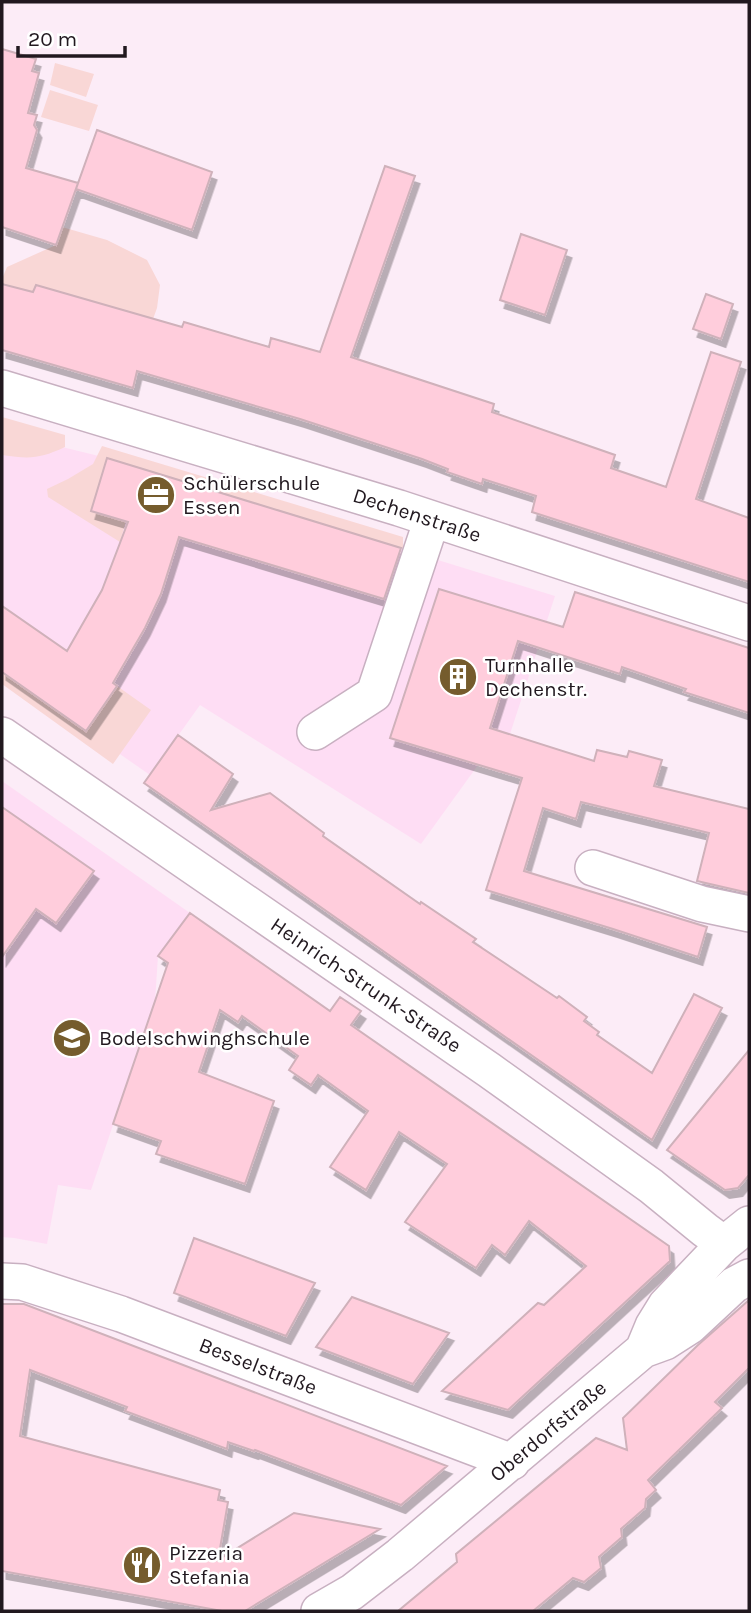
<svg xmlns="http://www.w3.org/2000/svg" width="751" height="1613" font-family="Karla,sans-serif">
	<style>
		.built { fill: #feddf4 }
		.green { fill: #f9d7d6 }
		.building { fill: #ffcddc; stroke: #cfb1ba; stroke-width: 2; filter: url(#shadow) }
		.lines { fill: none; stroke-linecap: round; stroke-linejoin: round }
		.minor-casing { stroke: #c8b0c1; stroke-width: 38 }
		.minor { stroke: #fff; stroke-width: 35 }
		.labels { text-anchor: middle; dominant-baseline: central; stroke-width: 5; stroke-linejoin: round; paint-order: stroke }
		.poi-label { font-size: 21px; fill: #21181f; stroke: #fff; text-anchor: start }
		.street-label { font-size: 21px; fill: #21181f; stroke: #fff }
	</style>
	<defs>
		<filter id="shadow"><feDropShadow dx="4.5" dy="8" stdDeviation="0" flood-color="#0004"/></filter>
	</defs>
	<rect width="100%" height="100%" fill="#fcecf7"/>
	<path class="built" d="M 2,427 L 62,447 L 107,458 L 555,596 L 510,734 L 478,765 L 421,844 L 200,705 L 150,775 L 2,672 Z
		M 2,781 L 190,913 L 158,956 L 155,1001 L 91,1190 L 58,1185 L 47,1244 L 14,1238 L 2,1237 Z"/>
	<path class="green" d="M 55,63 L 94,74 L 86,97 L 50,85 Z
		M 50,90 L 98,105 L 89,131 L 41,117 Z
		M 62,227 L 107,240 L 147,260 L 160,285 L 157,308 L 153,319 L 36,285 L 33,292 L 18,300 L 2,295 L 2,279 L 7,267 L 56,245 Z
		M 2,417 L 65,435 L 65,447 C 39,459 30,459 2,455 Z
		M 102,446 L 403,537 L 403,549 L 107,458 L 91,511 L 126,521 L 120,542 L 48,497 L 47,489 L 68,479 L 93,464 Z
		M 2,672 L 86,730 L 117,686 L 151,710 L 113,764 L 2,684 Z"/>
	<path class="building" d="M 2,49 L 36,59 L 32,71 L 39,73 L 28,113 L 37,115 L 34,125 L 37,130 L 26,168 L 78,183 L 56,245 L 2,227 Z
		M 97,130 L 212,172 L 192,230 L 76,189 Z
		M 385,166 L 415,176 L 351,357 L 494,404 L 492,412 L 615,455 L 611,468 L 666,487 L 711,352 L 741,362 L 696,499 L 749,518 L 749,582 L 532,512 L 536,496 L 483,479 L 482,484 L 447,472 L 448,469 L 422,459 L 300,419 L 137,371 L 133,388 L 2,350 L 2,284 L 33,292 L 36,285 L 182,327 L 184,322 L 269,347 L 271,338 L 320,352 Z
		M 521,234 L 567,250 L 545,315 L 500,300 Z
		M 706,294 L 733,304 L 721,339 L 693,329 Z
		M 107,458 L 401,548 L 384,599 L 179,537 L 161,594 L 145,628 L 113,683 L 117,686 L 86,731 L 2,672 L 2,606 L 67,651 L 102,590 L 128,522 L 91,511 Z
		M 439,589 L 563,627 L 575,592 L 749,648 L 749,713 L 684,692 L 686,689 L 622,667 L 620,674 L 518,641 L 490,728 L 594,761 L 597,750 L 627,757 L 629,751 L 662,760 L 654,786 L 749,809 L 749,893 L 697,881 L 709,833 L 581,802 L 576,819 L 543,808 L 524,871 L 707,927 L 698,957 L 613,929 L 486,890 L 522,778 L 390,738 Z
		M 178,735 L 233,774 L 211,810 L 270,793 L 324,833 L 323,836 L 420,904 L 421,902 L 476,939 L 473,942 L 557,998 L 559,996 L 587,1017 L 584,1021 L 599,1032 L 597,1035 L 652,1073 L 694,994 L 722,1008 L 652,1140 L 144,783 Z
		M 2,807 L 94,871 L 56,923 L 36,909 L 2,957 Z
		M 190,913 L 330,1011 L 340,997 L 361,1011 L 351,1025 L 669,1246 L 670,1261 L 508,1410 L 442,1391 L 538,1303 L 544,1305 L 586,1266 L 529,1221 L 505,1255 L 492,1245 L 476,1268 L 405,1222 L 447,1164 L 399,1132 L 366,1190 L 330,1167 L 368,1111 L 318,1075 L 311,1085 L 289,1070 L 298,1056 L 242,1016 L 238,1022 L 220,1010 L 199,1072 L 274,1101 L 245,1184 L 156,1154 L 161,1141 L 113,1124 L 168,963 L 158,956 Z
		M 749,1050 L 749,1175 L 738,1188 L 725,1190 L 667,1150 Z
		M 194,1238 L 315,1283 L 286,1336 L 174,1293 Z
		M 352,1297 L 449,1333 L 413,1384 L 316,1347 Z
		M 749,1300 L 749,1368 L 715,1402 L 722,1408 L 648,1480 L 656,1490 L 646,1499 L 645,1508 L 621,1529 L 622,1537 L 599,1557 L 601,1568 L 584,1582 L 573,1578 L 533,1611 L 398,1611 L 457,1562 L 456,1554 L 596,1438 L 627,1450 L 623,1418 L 698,1345 Z
		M 2,1304 L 24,1304 L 447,1466 L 401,1505 L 255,1450 L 254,1451 L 228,1442 L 227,1449 L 125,1411 L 127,1407 L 30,1370 L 20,1436 L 220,1490 L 218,1500 L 228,1502 L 218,1560 L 294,1513 L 380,1529 L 245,1611 L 222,1611 L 2,1571 Z"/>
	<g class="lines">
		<g class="minor-casing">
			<path id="minor" d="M 2,388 L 399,508 L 749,623
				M 315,732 L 374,694 L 432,519
				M 2,735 L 489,1070 L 651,1186 L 705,1230 L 724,1244
				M 593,868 L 702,904 L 749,914
				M 2,1281 L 22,1282 L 121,1314 L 512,1462
				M 643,1350 L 665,1342 L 690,1326 L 734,1285 L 749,1277
				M 319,1611 L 352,1592 L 400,1555 L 643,1350 L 653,1326 L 666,1305 L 724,1244 L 749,1224"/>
		</g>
		<use href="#minor" class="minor"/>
	</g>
	<defs>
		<g id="office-disc" transform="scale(2.0125)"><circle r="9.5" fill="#755c2d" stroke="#fff"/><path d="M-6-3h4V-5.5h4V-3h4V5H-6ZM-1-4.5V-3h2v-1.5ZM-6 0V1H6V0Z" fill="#fff"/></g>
		<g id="building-disc" transform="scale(2.0125)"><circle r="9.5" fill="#755c2d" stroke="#fff"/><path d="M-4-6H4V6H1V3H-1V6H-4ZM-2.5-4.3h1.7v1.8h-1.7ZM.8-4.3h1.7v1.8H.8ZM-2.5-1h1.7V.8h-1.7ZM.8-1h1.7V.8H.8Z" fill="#fff"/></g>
		<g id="school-disc" transform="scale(2.0125)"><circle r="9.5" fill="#755c2d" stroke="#fff"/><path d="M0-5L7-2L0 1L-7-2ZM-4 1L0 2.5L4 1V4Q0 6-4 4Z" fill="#fff"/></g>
		<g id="restaurant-disc" transform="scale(2.0125)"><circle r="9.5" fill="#755c2d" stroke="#fff"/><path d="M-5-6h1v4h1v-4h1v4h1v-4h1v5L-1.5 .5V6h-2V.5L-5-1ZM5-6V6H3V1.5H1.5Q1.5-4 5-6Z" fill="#fff"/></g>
	</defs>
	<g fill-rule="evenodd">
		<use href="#office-disc" x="156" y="495"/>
		<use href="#building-disc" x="458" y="677"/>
		<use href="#school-disc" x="72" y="1038"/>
		<use href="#restaurant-disc" x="142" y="1565"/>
	</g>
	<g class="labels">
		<g class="poi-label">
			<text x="183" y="483">Schülerschule<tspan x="183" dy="24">Essen</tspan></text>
			<text x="485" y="665">Turnhalle<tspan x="485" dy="24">Dechenstr.</tspan></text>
			<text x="99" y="1038">Bodelschwinghschule</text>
			<text x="169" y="1553">Pizzeria<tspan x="169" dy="24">Stefania</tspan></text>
		</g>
		<g class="street-label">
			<text transform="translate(417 515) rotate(18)">Dechenstraße</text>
			<text transform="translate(366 985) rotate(34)">Heinrich-Strunk-Straße</text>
			<text transform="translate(258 1366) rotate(21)">Besselstraße</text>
			<text transform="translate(548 1431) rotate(-40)">Oberdorfstraße</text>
		</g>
	</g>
	<rect width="751" height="1613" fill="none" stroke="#21181f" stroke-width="7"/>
	<path d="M18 46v10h107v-10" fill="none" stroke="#21181f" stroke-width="3.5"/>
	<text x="28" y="46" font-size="21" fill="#21181f" stroke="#ffffff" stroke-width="5" paint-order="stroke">20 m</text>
</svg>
